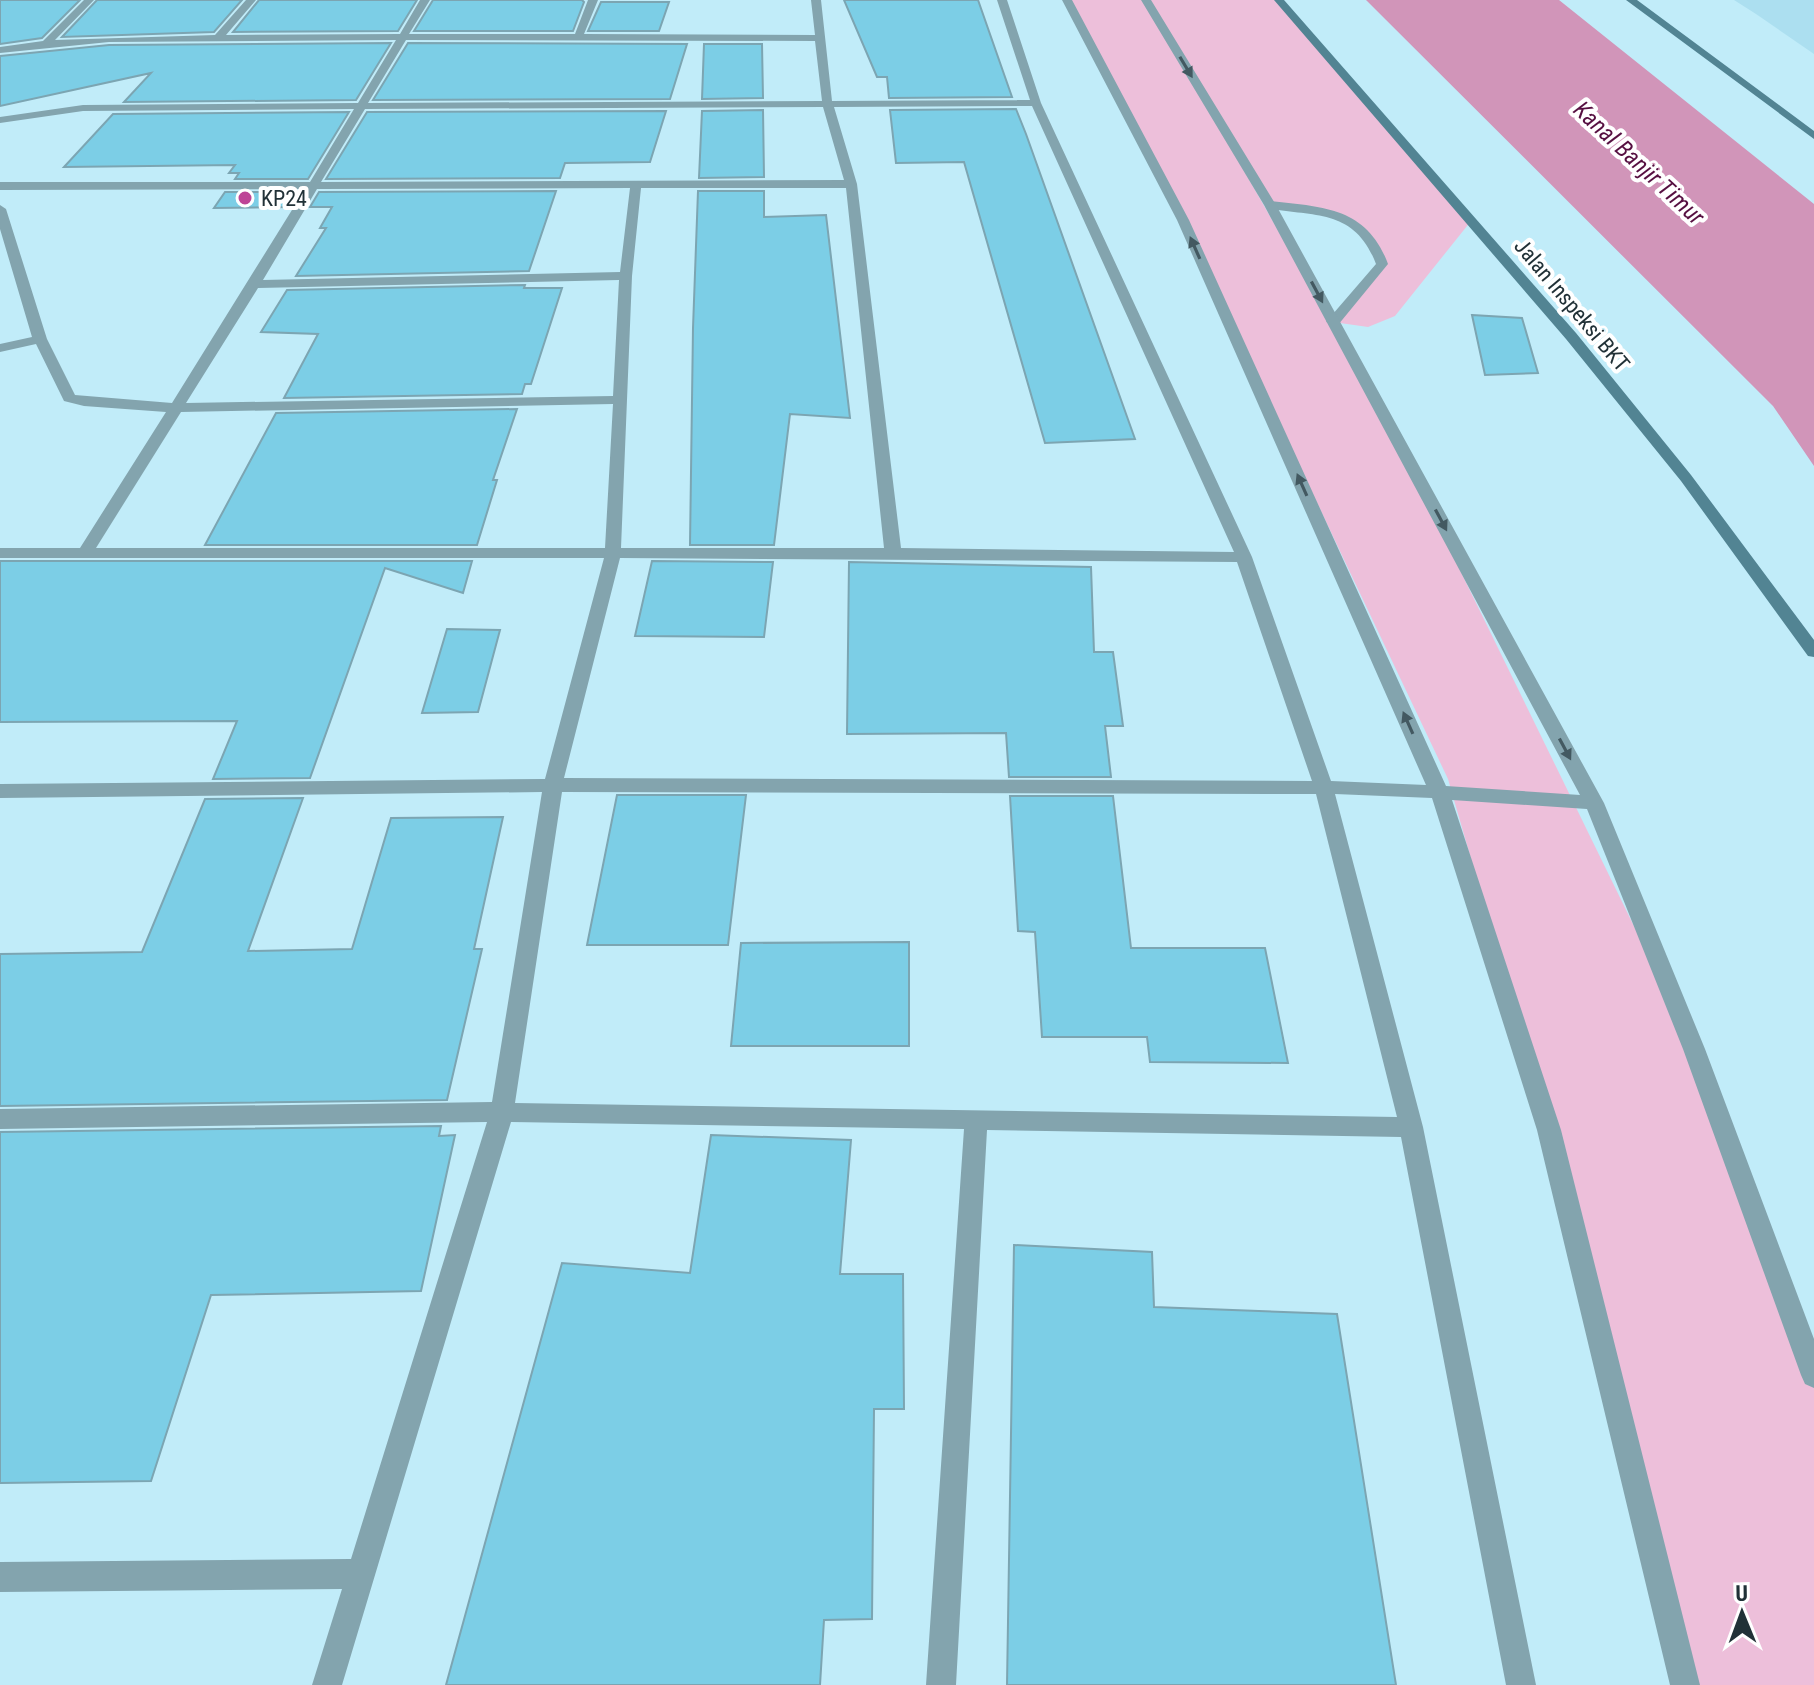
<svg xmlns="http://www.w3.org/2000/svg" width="1814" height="1685" font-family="'Roboto Condensed',sans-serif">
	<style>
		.built { fill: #acdff0 }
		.green { fill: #edbfda }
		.water { fill: #d195b9 }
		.building { fill: #7ccee6; stroke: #7ca5b2; stroke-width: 2 }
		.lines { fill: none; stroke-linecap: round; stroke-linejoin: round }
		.lane { fill: #83a4ae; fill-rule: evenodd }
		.street { fill: #83a4ae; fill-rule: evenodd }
		.secondary { fill: #528493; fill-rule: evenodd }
		.oneway { fill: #435961 }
		.poi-dot { fill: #be4496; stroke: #fff; stroke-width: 3 }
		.labels { text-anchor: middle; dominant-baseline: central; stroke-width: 8; stroke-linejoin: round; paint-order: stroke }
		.far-poi-label { font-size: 22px; fill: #213137; stroke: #fff; text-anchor: start }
		.far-street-label { font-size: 22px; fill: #213137; stroke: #fff }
		.far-water-label { font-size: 24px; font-style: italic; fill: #560f41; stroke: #fff }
	</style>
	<rect width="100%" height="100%" fill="#c1ecf9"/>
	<path class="built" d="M 1734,0 L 1814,0 L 1814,54 L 1756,14 Z"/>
	<path class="green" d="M 1065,0 L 1279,0 L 1471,221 L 1395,316 L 1368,327 L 1333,322 L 1382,264 C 1369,208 1318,212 1270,205 L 1172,44 L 1391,429 L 1694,1049 L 1814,1376 L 1814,1685 L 1685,1685 L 1549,1130 L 1448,779 L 1183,220 Z"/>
	<path class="water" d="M 1366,0 L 1559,0 L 1814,204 L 1814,466 L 1773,406 Z"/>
	<path class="building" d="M 0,0 L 80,0 L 42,38 L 0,44 Z
		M 97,0 L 242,0 L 214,32 L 62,37 Z
		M 259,0 L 417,0 L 398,31 L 233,32 Z
		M 433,0 L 582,0 L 584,2 L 573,31 L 414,31 Z
		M 844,0 L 978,0 L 1012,97 L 889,98 L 887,77 L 877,77 Z
		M 601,2 L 669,2 L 659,31 L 588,31 Z
		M 391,43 L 356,100 L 124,102 L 151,73 L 0,106 L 0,56 L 109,45 Z
		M 408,43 L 687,44 L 670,99 L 373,100 Z
		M 704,44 L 762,44 L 763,98 L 702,99 Z
		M 1016,109 L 1026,134 L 1135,439 L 1045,443 L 964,162 L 896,163 L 890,110 Z
		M 763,110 L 764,177 L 699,178 L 702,111 Z
		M 666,111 L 650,162 L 565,163 L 560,178 L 326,179 L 367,112 Z
		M 349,112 L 308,179 L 235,179 L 239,173 L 229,173 L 235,165 L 64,167 L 113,114 Z
		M 556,191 L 529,271 L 296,276 L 326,228 L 320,228 L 332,207 L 310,207 L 319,192 Z
		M 698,191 L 764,191 L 764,217 L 826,215 L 850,418 L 790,414 L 774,545 L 690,545 L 693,328 Z
		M 225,192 L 300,192 L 290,207 L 214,208 Z
		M 525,285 L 524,288 L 562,288 L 531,384 L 525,384 L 522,394 L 284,398 L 318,334 L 261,332 L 287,290 Z
		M 1472,315 L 1522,318 L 1538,373 L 1485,375 Z
		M 517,409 L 493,480 L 497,480 L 477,545 L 205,545 L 276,413 Z
		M 0,561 L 472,561 L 463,593 L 385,568 L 310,778 L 213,779 L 237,721 L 0,722 Z
		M 652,561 L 773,562 L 764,637 L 635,636 Z
		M 849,562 L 1091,567 L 1094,652 L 1113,652 L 1123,726 L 1105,726 L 1111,777 L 1009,777 L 1006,733 L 847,734 Z
		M 447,629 L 500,630 L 478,712 L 422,713 Z
		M 617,795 L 746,795 L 728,945 L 587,945 Z
		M 1010,796 L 1113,796 L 1131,948 L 1265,948 L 1288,1063 L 1150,1062 L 1147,1037 L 1042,1037 L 1035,932 L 1018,931 Z
		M 303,798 L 248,951 L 352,949 L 391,818 L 503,817 L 474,949 L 482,949 L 447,1100 L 0,1106 L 0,954 L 142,952 L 205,799 Z
		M 909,942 L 909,1046 L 731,1046 L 741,943 Z
		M 441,1126 L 439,1136 L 455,1135 L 421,1291 L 211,1295 L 151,1481 L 0,1483 L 0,1132 Z
		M 711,1135 L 851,1140 L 840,1274 L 903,1274 L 904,1409 L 874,1409 L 872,1619 L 824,1620 L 820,1685 L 446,1685 L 562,1263 L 690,1273 Z
		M 1014,1245 L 1152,1252 L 1154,1307 L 1337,1314 L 1396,1685 L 1007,1685 Z"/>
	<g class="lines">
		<path class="lane" d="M 1270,201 C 1323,207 1367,207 1388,264 L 1338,325 L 1326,322 L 1376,264 C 1355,208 1314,217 1266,208 L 1266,202 Z"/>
		<path class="street" d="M 84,0 L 94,0 L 55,40 L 215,35 L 246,0 L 256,0 L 226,35 L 400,34 L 420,0 L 430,0 L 409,34 L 575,34 L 588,0 L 598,0 L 584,34 L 815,35 L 811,0 L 821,0 L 832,101 L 1030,100 L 997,0 L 1007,0 L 1041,103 L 1252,557 L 1331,781 L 1426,785 L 1177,220 L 1062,0 L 1072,0 L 1189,220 L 1446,786 L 1580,795 L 1264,205 L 1141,0 L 1151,0 L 1276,205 L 1604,803 L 1705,1049 L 1814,1339 L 1814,1388 L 1805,1384 L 1801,1375 L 1683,1049 L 1587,809 L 1452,800 L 1561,1130 L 1700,1685 L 1670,1685 L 1537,1130 L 1432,798 L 1335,794 L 1423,1127 L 1536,1685 L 1506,1685 L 1401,1137 L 987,1130 L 956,1685 L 926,1685 L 964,1129 L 511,1122 L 342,1685 L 312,1685 L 342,1589 L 0,1592 L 0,1562 L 351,1559 L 487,1122 L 0,1129 L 0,1109 L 492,1102 L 542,792 L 0,798 L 0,784 L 545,779 L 604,558 L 0,558 L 0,548 L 80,548 L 166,412 L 84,406 L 64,401 L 36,344 L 0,352 L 0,344 L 32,337 L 0,229 L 0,205 L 6,209 L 47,339 L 75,395 L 172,403 L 305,189 L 0,190 L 0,182 L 310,182 L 354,109 L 83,111 L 0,123 L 0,117 L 83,105 L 358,103 L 396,40 L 109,42 L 0,53 L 0,47 L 43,41 ZM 406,40 L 815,41 L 822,101 L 368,103 ZM 1032,106 L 1234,552 L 901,548 L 857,184 L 834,107 ZM 823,107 L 844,180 L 321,182 L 365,109 ZM 630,188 L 620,272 L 263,280 L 317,189 ZM 641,188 L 846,188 L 884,548 L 621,548 L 632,276 ZM 619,280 L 613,396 L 186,403 L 258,288 ZM 613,404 L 605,548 L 96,548 L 181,412 ZM 620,558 L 1237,562 L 1312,781 L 564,778 ZM 562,792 L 1316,794 L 1397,1117 L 515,1103 Z"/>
		<path class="secondary" d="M 1274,0 L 1284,0 L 1576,333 L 1691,475 L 1814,640 L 1814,657 L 1808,656 L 1681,481 L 1566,339 Z
			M 1626,0 L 1637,0 L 1814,131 L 1814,139 Z"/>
	</g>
	<defs><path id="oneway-solid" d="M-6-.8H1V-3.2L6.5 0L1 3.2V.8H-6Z" transform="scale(2)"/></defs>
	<g class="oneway">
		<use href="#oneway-solid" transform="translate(1186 67) rotate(59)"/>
		<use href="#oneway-solid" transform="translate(1195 248) rotate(-114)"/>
		<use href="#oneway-solid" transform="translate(1317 292) rotate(62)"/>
		<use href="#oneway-solid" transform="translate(1302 485) rotate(-114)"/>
		<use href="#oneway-solid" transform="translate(1441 520) rotate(62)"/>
		<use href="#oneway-solid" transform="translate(1408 723) rotate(-114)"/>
		<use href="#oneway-solid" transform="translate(1565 749) rotate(62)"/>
	</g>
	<circle class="poi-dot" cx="245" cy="198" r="8"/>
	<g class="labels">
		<g class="far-poi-label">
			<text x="261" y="198">KP24</text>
		</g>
		<g class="far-street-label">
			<text transform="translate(1572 305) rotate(50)">Jalan Inspeksi BKT</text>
		</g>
		<g class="far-water-label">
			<text transform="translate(1639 163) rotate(43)">Kanal Banjir Timur</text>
		</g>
	</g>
	<g transform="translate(1742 1613) rotate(359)" stroke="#ffffff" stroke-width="6" paint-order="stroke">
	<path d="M0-6L14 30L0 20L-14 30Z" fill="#213137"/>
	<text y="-12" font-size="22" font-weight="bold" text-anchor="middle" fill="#213137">U</text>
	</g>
</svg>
